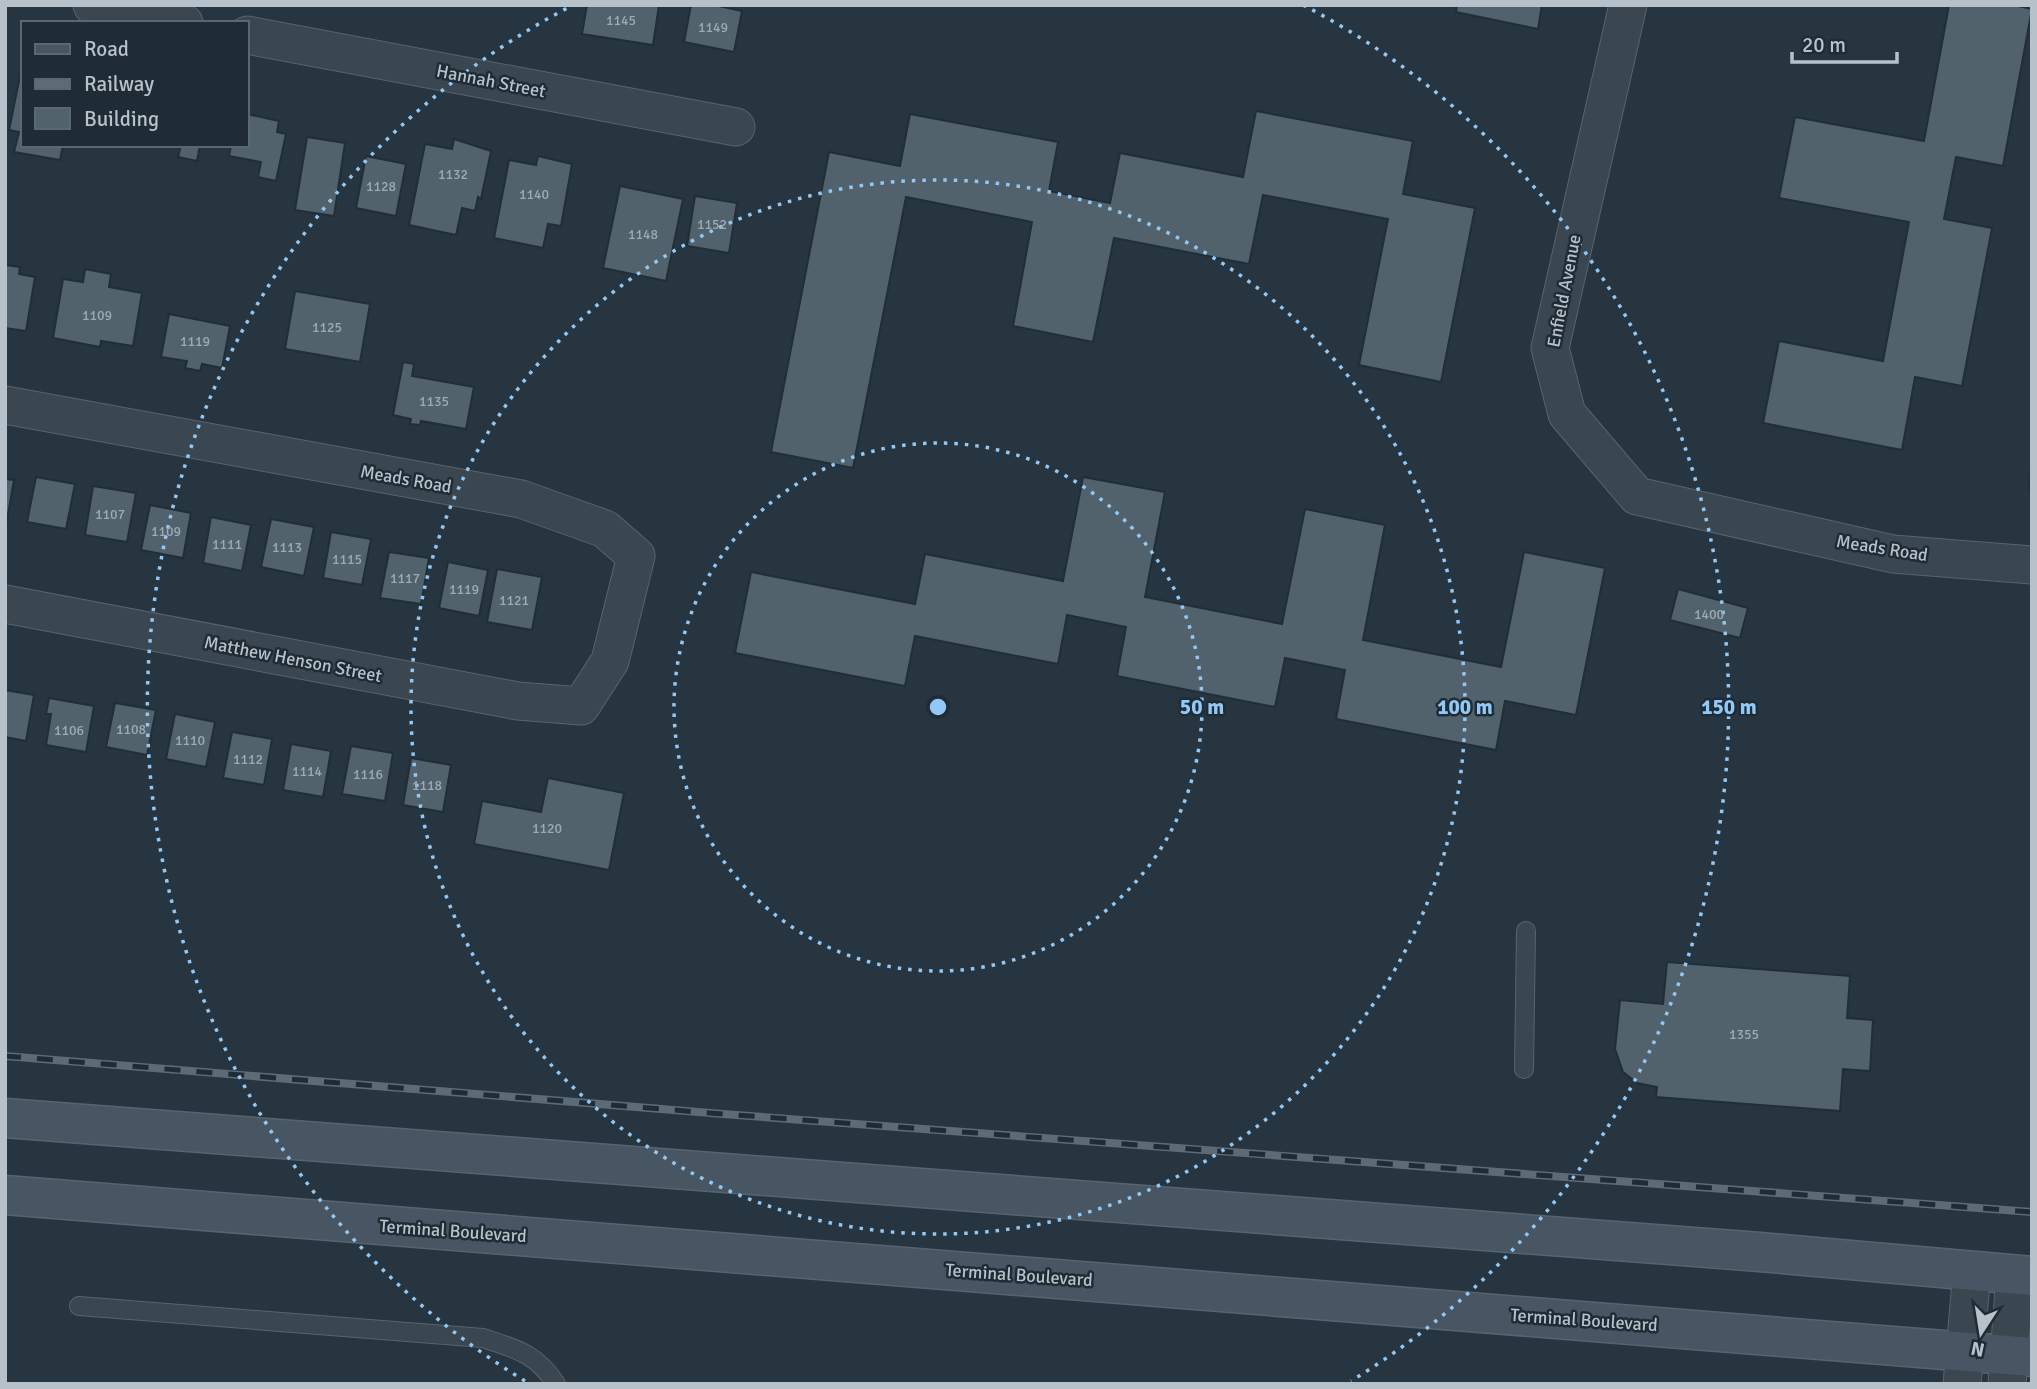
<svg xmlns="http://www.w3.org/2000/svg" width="2037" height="1389" font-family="Signika,sans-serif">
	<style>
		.building { fill: #51626d; stroke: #212e37; stroke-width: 2 }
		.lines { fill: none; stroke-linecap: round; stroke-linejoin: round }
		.service-casing { stroke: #58646d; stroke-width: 20 }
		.minor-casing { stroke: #58646d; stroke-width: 39 }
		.secondary-casing { stroke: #58646d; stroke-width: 41 }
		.service { stroke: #3a4750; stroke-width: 18 }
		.minor { stroke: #3a4750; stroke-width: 37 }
		.secondary { stroke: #485663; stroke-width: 38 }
		.rail-casing { stroke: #5d6b77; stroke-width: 8 }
		.rail { stroke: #1f2c35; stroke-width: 5; stroke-dasharray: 16; stroke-linecap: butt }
		.ring { fill: none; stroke: #91c8f5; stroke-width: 3.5; stroke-dasharray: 3.5 7 }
		.labels { text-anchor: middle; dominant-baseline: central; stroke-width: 5; stroke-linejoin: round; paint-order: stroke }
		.number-label { font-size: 14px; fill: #9ea9b3 }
		.street-label { font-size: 18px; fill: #b7c1ca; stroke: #1f2c35 }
		.centre { fill: #91c8f5; stroke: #1f2c35; stroke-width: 3.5 }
		.ring-label { font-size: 21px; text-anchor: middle; font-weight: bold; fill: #91c8f5; stroke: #1f2c35; stroke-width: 5; stroke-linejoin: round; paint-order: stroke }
	</style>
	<rect width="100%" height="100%" fill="#263540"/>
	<path class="building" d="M 587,5 L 659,5 L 653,45 L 582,34 Z
		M 691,5 L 714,5 L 742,11 L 734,52 L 684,42 Z
		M 1457,5 L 1542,5 L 1538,29 L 1456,12 Z
		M 1949,5 L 2014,5 L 2032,9 L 2003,166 L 1956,157 L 1944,219 L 1992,228 L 1962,386 L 1915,377 L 1902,450 L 1763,423 L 1779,341 L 1883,361 L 1909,222 L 1779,198 L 1795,117 L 1924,141 Z
		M 23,61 L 23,145 L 63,145 L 60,160 L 14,152 L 19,132 L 9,130 Z
		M 1256,111 L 1413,141 L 1403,194 L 1475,208 L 1441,382 L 1359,365 L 1388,219 L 1263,195 L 1249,264 L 1114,238 L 1093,342 L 1013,326 L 1032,222 L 906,197 L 853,468 L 771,452 L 829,152 L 900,166 L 910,114 L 1058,142 L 1049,191 L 1110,203 L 1120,153 L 1243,177 Z
		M 247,114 L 279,121 L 277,132 L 286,134 L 276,181 L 258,177 L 261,162 L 229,156 L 231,145 L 247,145 Z
		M 307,137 L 345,143 L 334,216 L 295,210 Z
		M 454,139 L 491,151 L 481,199 L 478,197 L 475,211 L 462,208 L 456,235 L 409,225 L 425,144 L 452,149 Z
		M 181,145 L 200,145 L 197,161 L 178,157 Z
		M 366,156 L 406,164 L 396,216 L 356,208 Z
		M 538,156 L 572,164 L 561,226 L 548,224 L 543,248 L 494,238 L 509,160 L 536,165 Z
		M 620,186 L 683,199 L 666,281 L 603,268 Z
		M 695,196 L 737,203 L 729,253 L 687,246 Z
		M 5,265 L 20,267 L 19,274 L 35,277 L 26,331 L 5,328 Z
		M 85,269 L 111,274 L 109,287 L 142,293 L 133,346 L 101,341 L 100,347 L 53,338 L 63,279 L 83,282 Z
		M 295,291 L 370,304 L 360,362 L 285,349 Z
		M 169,314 L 230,326 L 222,368 L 202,364 L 200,371 L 185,368 L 187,361 L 161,357 Z
		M 403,362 L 414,364 L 412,376 L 474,387 L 466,429 L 421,421 L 420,425 L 410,424 L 411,419 L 393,415 Z
		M 2032,451 L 2032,489 L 2029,489 Z
		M 36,477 L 75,484 L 66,529 L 27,522 Z
		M 1083,477 L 1165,492 L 1145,597 L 1282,624 L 1305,509 L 1385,525 L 1363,640 L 1501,667 L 1524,552 L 1605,568 L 1576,715 L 1505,701 L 1496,750 L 1336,719 L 1345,670 L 1285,658 L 1275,707 L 1117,676 L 1126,627 L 1067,615 L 1058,664 L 915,636 L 905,686 L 735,653 L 751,572 L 915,604 L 925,554 L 1063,581 Z
		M 5,479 L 14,480 L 6,526 L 5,526 Z
		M 93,486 L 136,493 L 127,542 L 85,535 Z
		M 150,505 L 191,513 L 183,558 L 141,550 Z
		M 211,517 L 251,525 L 242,571 L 203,563 Z
		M 271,519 L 314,527 L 304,576 L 261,567 Z
		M 331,532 L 371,539 L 362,585 L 323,578 Z
		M 389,552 L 429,558 L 421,604 L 380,598 Z
		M 448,562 L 488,570 L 479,616 L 439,608 Z
		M 497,569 L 542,577 L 532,630 L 487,622 Z
		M 1678,589 L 1748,608 L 1740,638 L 1670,620 Z
		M 5,690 L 34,695 L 26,741 L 5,737 Z
		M 49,698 L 94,706 L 86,752 L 46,745 L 51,714 L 46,714 Z
		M 115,703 L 156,710 L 147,755 L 106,747 Z
		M 175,714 L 215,722 L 206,767 L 166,759 Z
		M 232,732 L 272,739 L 264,785 L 223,778 Z
		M 291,744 L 331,751 L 323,797 L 283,790 Z
		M 351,746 L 393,753 L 385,801 L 342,794 Z
		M 411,758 L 451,765 L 443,812 L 403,805 Z
		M 548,778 L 624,793 L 609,870 L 474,844 L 482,801 L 541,812 Z
		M 1667,962 L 1850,976 L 1847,1018 L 1873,1020 L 1870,1071 L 1843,1069 L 1840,1111 L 1656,1097 L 1657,1087 L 1637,1083 L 1623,1072 L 1615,1049 L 1620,1000 L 1663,1004 Z"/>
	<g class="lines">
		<g class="service-casing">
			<path id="service" d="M 1524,1069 L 1526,931
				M 79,1306 L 483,1338 C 516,1349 536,1353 556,1384"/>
		</g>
		<g class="minor-casing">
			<path id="minor" d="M 92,5 L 184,23
				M 1628,5 L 1550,348 L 1567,414 L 1637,496 L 1893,554 L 2032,565
				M 247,35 L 736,127
				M 5,405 L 521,499 L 605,529 L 636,556 L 610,661 L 581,706 L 518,701 L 5,604
				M 1962,1384 L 1972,1271
				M 2007,1384 L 2015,1275"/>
		</g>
		<g class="secondary-casing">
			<path id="secondary" d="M 5,1118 L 1760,1252 L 2032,1276
				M 5,1195 L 2032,1357"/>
		</g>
		<use href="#service" class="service"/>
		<use href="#minor" class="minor"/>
		<use href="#secondary" class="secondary"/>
		<g class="rail-casing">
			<path id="rail" d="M 5,1056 L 723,1114 L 2032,1212"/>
		</g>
		<use href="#rail" class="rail"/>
	</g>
	<g class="ring">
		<circle cx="938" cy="707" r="264"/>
		<circle cx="938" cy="707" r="527"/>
		<path d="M525 1381A791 791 0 0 1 573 5M1303 5A791 791 0 0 1 1351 1381"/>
	</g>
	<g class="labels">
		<g class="number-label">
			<text x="621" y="20">1145</text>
			<text x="713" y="27">1149</text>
			<text x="453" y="174">1132</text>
			<text x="381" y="186">1128</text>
			<text x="534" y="194">1140</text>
			<text x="712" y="224">1152</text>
			<text x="643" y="234">1148</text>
			<text x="97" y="315">1109</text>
			<text x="327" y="327">1125</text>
			<text x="195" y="341">1119</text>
			<text x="434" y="401">1135</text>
			<text x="110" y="514">1107</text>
			<text x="166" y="531">1109</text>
			<text x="227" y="544">1111</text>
			<text x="287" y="547">1113</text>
			<text x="347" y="559">1115</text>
			<text x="405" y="578">1117</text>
			<text x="464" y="589">1119</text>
			<text x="514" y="600">1121</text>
			<text x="1709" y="614">1400</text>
			<text x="131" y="729">1108</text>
			<text x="69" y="730">1106</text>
			<text x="190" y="740">1110</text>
			<text x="248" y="759">1112</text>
			<text x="307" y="771">1114</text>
			<text x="368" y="774">1116</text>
			<text x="427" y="785">1118</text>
			<text x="547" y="828">1120</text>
			<text x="1744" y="1034">1355</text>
		</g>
		<g class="street-label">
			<text transform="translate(491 81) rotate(11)">Hannah Street</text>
			<text transform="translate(1564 291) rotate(-79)">Enfield Avenue</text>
			<text transform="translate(406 479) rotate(10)">Meads Road</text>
			<text transform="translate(1882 548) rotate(9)">Meads Road</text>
			<text transform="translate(293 659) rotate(11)">Matthew Henson Street</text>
			<text transform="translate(453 1231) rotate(4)">Terminal Boulevard</text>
			<text transform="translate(1019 1275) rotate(4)">Terminal Boulevard</text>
			<text transform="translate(1584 1320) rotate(4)">Terminal Boulevard</text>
		</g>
	</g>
	<circle cx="938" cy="707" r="10" class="centre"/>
	<g class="ring-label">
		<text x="1202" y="714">50 m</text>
		<text x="1465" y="714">100 m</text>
		<text x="1729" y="714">150 m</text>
	</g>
	<rect width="2037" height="1389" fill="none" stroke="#b7c1ca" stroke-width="14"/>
	<rect x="21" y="21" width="228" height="126" fill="#1f2c35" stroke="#5c6871" stroke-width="2"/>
	<rect x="35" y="44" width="35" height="10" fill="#485663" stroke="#5c6871" stroke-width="2"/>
	<text x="84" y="56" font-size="21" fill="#b7c1ca">Road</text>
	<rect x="35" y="79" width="35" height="10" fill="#5d6b77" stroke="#5c6871" stroke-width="2"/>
	<text x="84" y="91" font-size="21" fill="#b7c1ca">Railway</text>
	<rect x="35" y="108" width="35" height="21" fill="#51626d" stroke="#5c6871" stroke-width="2"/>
	<text x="84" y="126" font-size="21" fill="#b7c1ca">Building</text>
	<g transform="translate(1981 1333) rotate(192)" stroke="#1f2c35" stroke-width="5" paint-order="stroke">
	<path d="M0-5L12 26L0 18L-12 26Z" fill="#b7c1ca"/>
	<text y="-10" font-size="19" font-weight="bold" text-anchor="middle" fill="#b7c1ca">N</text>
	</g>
	<path d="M1792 52v10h105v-10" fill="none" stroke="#b7c1ca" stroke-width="3.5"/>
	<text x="1802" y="52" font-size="21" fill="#b7c1ca" stroke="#1f2c35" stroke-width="5" paint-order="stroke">20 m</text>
</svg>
